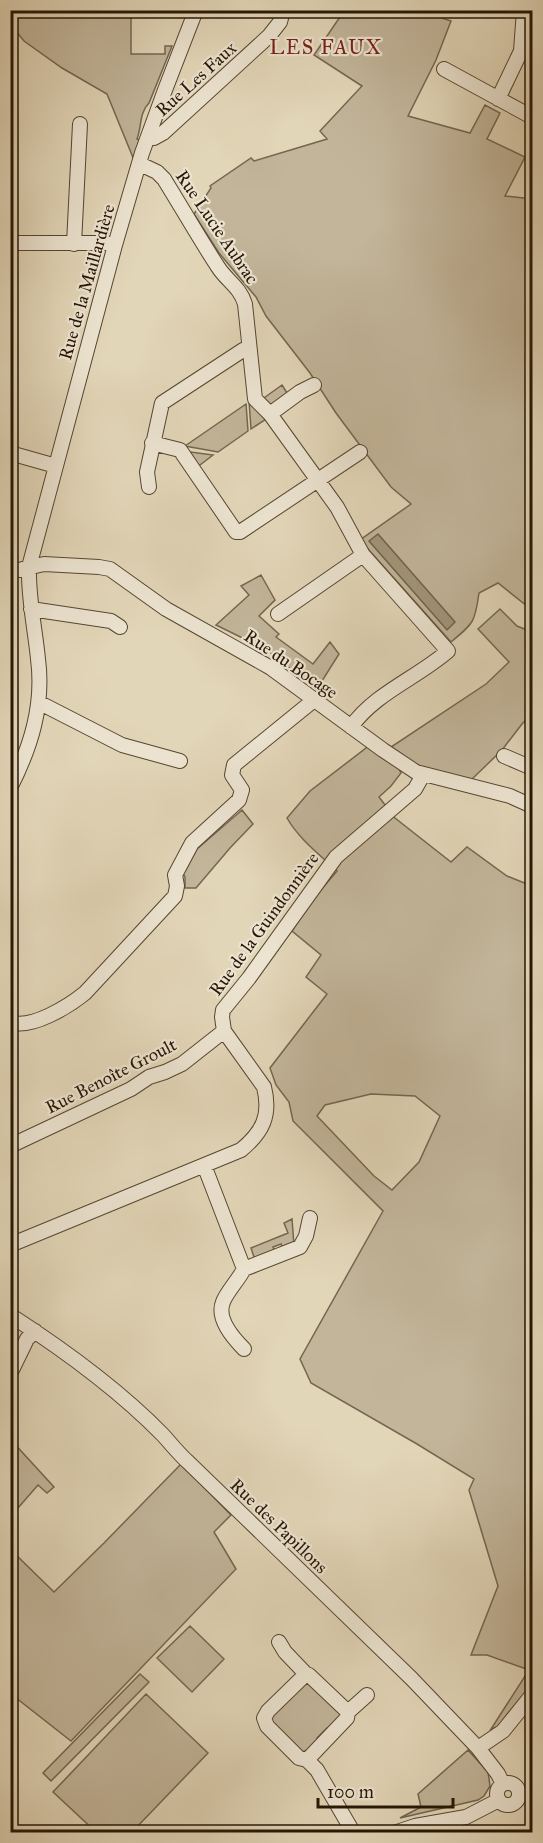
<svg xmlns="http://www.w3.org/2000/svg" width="543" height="1843" font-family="'IM FELL Great Primer',serif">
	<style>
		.green { fill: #c2b59a; stroke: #746650; stroke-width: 1.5; fill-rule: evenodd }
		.water { fill: #a2957b; stroke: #70624c; stroke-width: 1.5 }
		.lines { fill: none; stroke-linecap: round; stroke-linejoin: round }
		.minor-casing { stroke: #554632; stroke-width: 16 }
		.minor { stroke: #ece4d1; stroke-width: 14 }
		.labels { text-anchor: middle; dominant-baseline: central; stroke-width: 4.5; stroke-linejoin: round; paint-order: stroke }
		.street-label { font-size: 18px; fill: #261605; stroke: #ece4d1 }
		.neighbourhood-label { font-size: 20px; letter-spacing: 1.5px; fill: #7a1f14; stroke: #ece4d1 }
	</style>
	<rect width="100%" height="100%" fill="#e2d6b8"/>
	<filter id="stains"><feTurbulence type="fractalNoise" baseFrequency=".00333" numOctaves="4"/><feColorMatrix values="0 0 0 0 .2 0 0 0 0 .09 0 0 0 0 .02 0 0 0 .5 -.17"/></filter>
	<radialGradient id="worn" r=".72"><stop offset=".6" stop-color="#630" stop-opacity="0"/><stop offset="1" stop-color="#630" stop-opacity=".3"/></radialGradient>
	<path class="green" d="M 104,10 L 105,12 L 131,11 L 131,54 L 165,54 L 165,46 L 172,46 L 149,103 C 139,113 142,126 137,139 L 140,140 L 134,160 L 107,94 L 62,68 L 24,41 L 15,30 L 11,30 L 10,11 Z
		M 380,10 L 384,13 L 401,13 L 402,12 L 420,11 L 451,21 L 436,60 L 408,116 L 470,133 L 485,105 L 500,113 L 487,139 L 525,157 L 505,196 L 532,199 L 532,610 L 498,583 L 479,593 C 475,622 474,623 451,642 L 360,540 L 411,504 L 391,487 L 336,413 L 310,373 L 266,316 L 256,297 L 219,253 L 194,214 L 211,188 L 210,186 L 251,158 L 254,161 L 327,139 L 320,131 L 362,86 L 314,55 L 344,11 Z
		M 282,385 L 289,396 L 270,410 L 261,400 Z
		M 249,401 L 266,419 L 251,429 Z
		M 246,404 L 248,431 L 218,452 L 185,446 Z
		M 183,451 L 213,455 L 196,468 Z
		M 261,575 L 275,600 L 259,616 L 279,634 L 276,637 L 313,664 L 330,642 L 339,654 L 317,689 L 265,649 L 216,625 L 249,595 L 241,586 Z
		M 500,609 L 517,626 L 532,632 L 532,714 L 522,724 L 502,750 L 470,781 L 422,770 L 388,749 L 486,684 L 509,662 L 478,629 Z
		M 370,745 L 395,761 L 401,773 L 391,786 L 379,797 L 395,818 L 451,862 L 467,847 L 507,876 L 532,886 L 532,1690 L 503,1725 L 491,1729 L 529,1670 L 487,1655 L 471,1655 L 498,1586 L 469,1490 L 474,1479 L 417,1444 L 311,1383 L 300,1359 L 383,1211 L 293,1121 L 289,1102 L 276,1085 L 270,1068 L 327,994 L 306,977 L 321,955 L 292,931 L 308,905 L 337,871 C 319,854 299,839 287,818 L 310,791 ZM 371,1094 L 415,1096 L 440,1116 L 419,1162 L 392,1190 L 374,1176 L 317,1116 L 325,1105 Z
		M 242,810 L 253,824 L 230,848 L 196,888 L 185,888 L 185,877 L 181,870 L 185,871 L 197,849 Z
		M 292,1219 L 294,1245 L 283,1249 L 281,1244 L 273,1247 L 275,1252 L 255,1260 L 251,1248 L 288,1233 L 284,1223 Z
		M 11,1440 L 54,1487 L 47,1493 L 38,1485 L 11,1516 Z
		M 181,1464 L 231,1515 L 214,1532 L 236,1569 L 71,1741 L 11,1694 L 10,1549 L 54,1592 L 104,1543 Z
		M 190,1626 L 224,1659 L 192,1692 L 157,1658 Z
		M 140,1674 L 149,1682 L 51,1781 L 43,1773 Z
		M 307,1680 L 342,1715 L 332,1728 L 327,1728 L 317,1738 L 318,1742 L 312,1748 L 300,1753 L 288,1742 L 287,1737 L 278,1728 L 273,1728 L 269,1715 Z
		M 146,1694 L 208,1753 L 132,1832 L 96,1832 L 53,1792 Z
		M 468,1750 L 488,1772 L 490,1786 L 484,1796 L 478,1800 L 400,1818 L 421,1807 L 418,1794 Z"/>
	<path class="water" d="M 378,534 L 455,622 L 447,630 L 369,541 Z"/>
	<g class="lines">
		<g class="minor-casing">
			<path id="minor" d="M 444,69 L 532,117
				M 498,99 L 521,51 L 524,10
				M 148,137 L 154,138 L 163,133 L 269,36 L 280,22 L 283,10
				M 140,164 L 157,172 L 164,179 C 182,208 199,238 218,267 C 227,281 240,287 245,304 L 255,399 L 270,414 L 337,507 L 363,555
				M 10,243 L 105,243 L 115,245
				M 74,244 L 80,124
				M 270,414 L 300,392 L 314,385
				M 152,443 L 180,450 L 236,532 L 240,532 L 360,452
				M 10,453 L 56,466
				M 149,487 L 147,472 L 162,403 L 243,350 L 249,349
				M 10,572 L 44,564 L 99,567 L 110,569 L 166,609 L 271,668 L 383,750 L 416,772 L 510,796 L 532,806
				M 31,609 L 111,621 L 120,627
				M 278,614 L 363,555 L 448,651 C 417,678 375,693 351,727
				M 40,703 L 122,745 L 180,761
				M 504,756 L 532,768
				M 10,788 C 31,747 44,705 38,659 C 35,628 28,598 29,567 L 115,245 L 142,153 L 165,90 L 196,10
				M 10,1022 C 31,1030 69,1006 85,993 L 175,896 L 177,886 L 175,875 L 192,843 L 239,800 L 242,790 L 232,775 L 234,765 L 314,700
				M 10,1146 L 131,1089 L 149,1077 L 165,1072 L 182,1064 L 224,1031
				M 204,1165 L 244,1269 C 239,1279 226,1293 223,1302 C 216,1319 233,1338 244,1349
				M 10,1245 L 241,1150 C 263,1132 271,1115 264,1087 L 224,1031 L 222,1017 L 223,1010 L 249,978 L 336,857 L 415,789 L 423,775
				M 244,1269 L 300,1247 L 306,1236 L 310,1218
				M 10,1315 C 61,1348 121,1392 163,1435 C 171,1444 179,1454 188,1462 L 411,1678 L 478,1748 L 498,1774 L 503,1784
				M 10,1374 L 27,1339 L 35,1331
				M 279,1642 L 285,1652 L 306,1674
				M 348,1712 L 367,1695
				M 478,1748 L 503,1731 L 532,1695
				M 307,1760 L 347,1718 L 348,1712 L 309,1675 L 306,1674 L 268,1711 L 264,1718 L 267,1726 L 299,1758 L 307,1760 L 317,1770 L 353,1832
				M497 1794a11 11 0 1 1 22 0a11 11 0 1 1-22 0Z
				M 397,1832 L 415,1826 L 466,1817 L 499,1800"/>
		</g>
		<use href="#minor" class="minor"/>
	</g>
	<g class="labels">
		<g class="street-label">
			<text transform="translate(196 79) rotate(-42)">Rue Les Faux</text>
			<text transform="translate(217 227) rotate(56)">Rue Lucie Aubrac</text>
			<text transform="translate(87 282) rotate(-74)">Rue de la Maillardière</text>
			<text transform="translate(291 664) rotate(34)">Rue du Bocage</text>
			<text transform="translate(264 924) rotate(-54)">Rue de la Guindonnière</text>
			<text transform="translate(111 1076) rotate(-27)">Rue Benoîte Groult</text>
			<text transform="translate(279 1526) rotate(44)">Rue des Papillons</text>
		</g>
		<g class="neighbourhood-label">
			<text x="326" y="47">LES FAUX</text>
		</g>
	</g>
	<rect width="543" height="1843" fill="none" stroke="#e2d6b8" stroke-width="36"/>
	<rect x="12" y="12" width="519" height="1819" fill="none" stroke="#261605" stroke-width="3"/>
	<rect x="18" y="18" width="507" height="1807" fill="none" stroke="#261605" stroke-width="1.5"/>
	<path d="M318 1798v9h135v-9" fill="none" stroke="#261605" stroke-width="3"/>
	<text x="327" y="1798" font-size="18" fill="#261605" stroke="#ece4d1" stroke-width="4.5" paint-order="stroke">100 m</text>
	<rect width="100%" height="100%" filter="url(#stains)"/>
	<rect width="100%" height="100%" fill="url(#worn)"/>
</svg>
